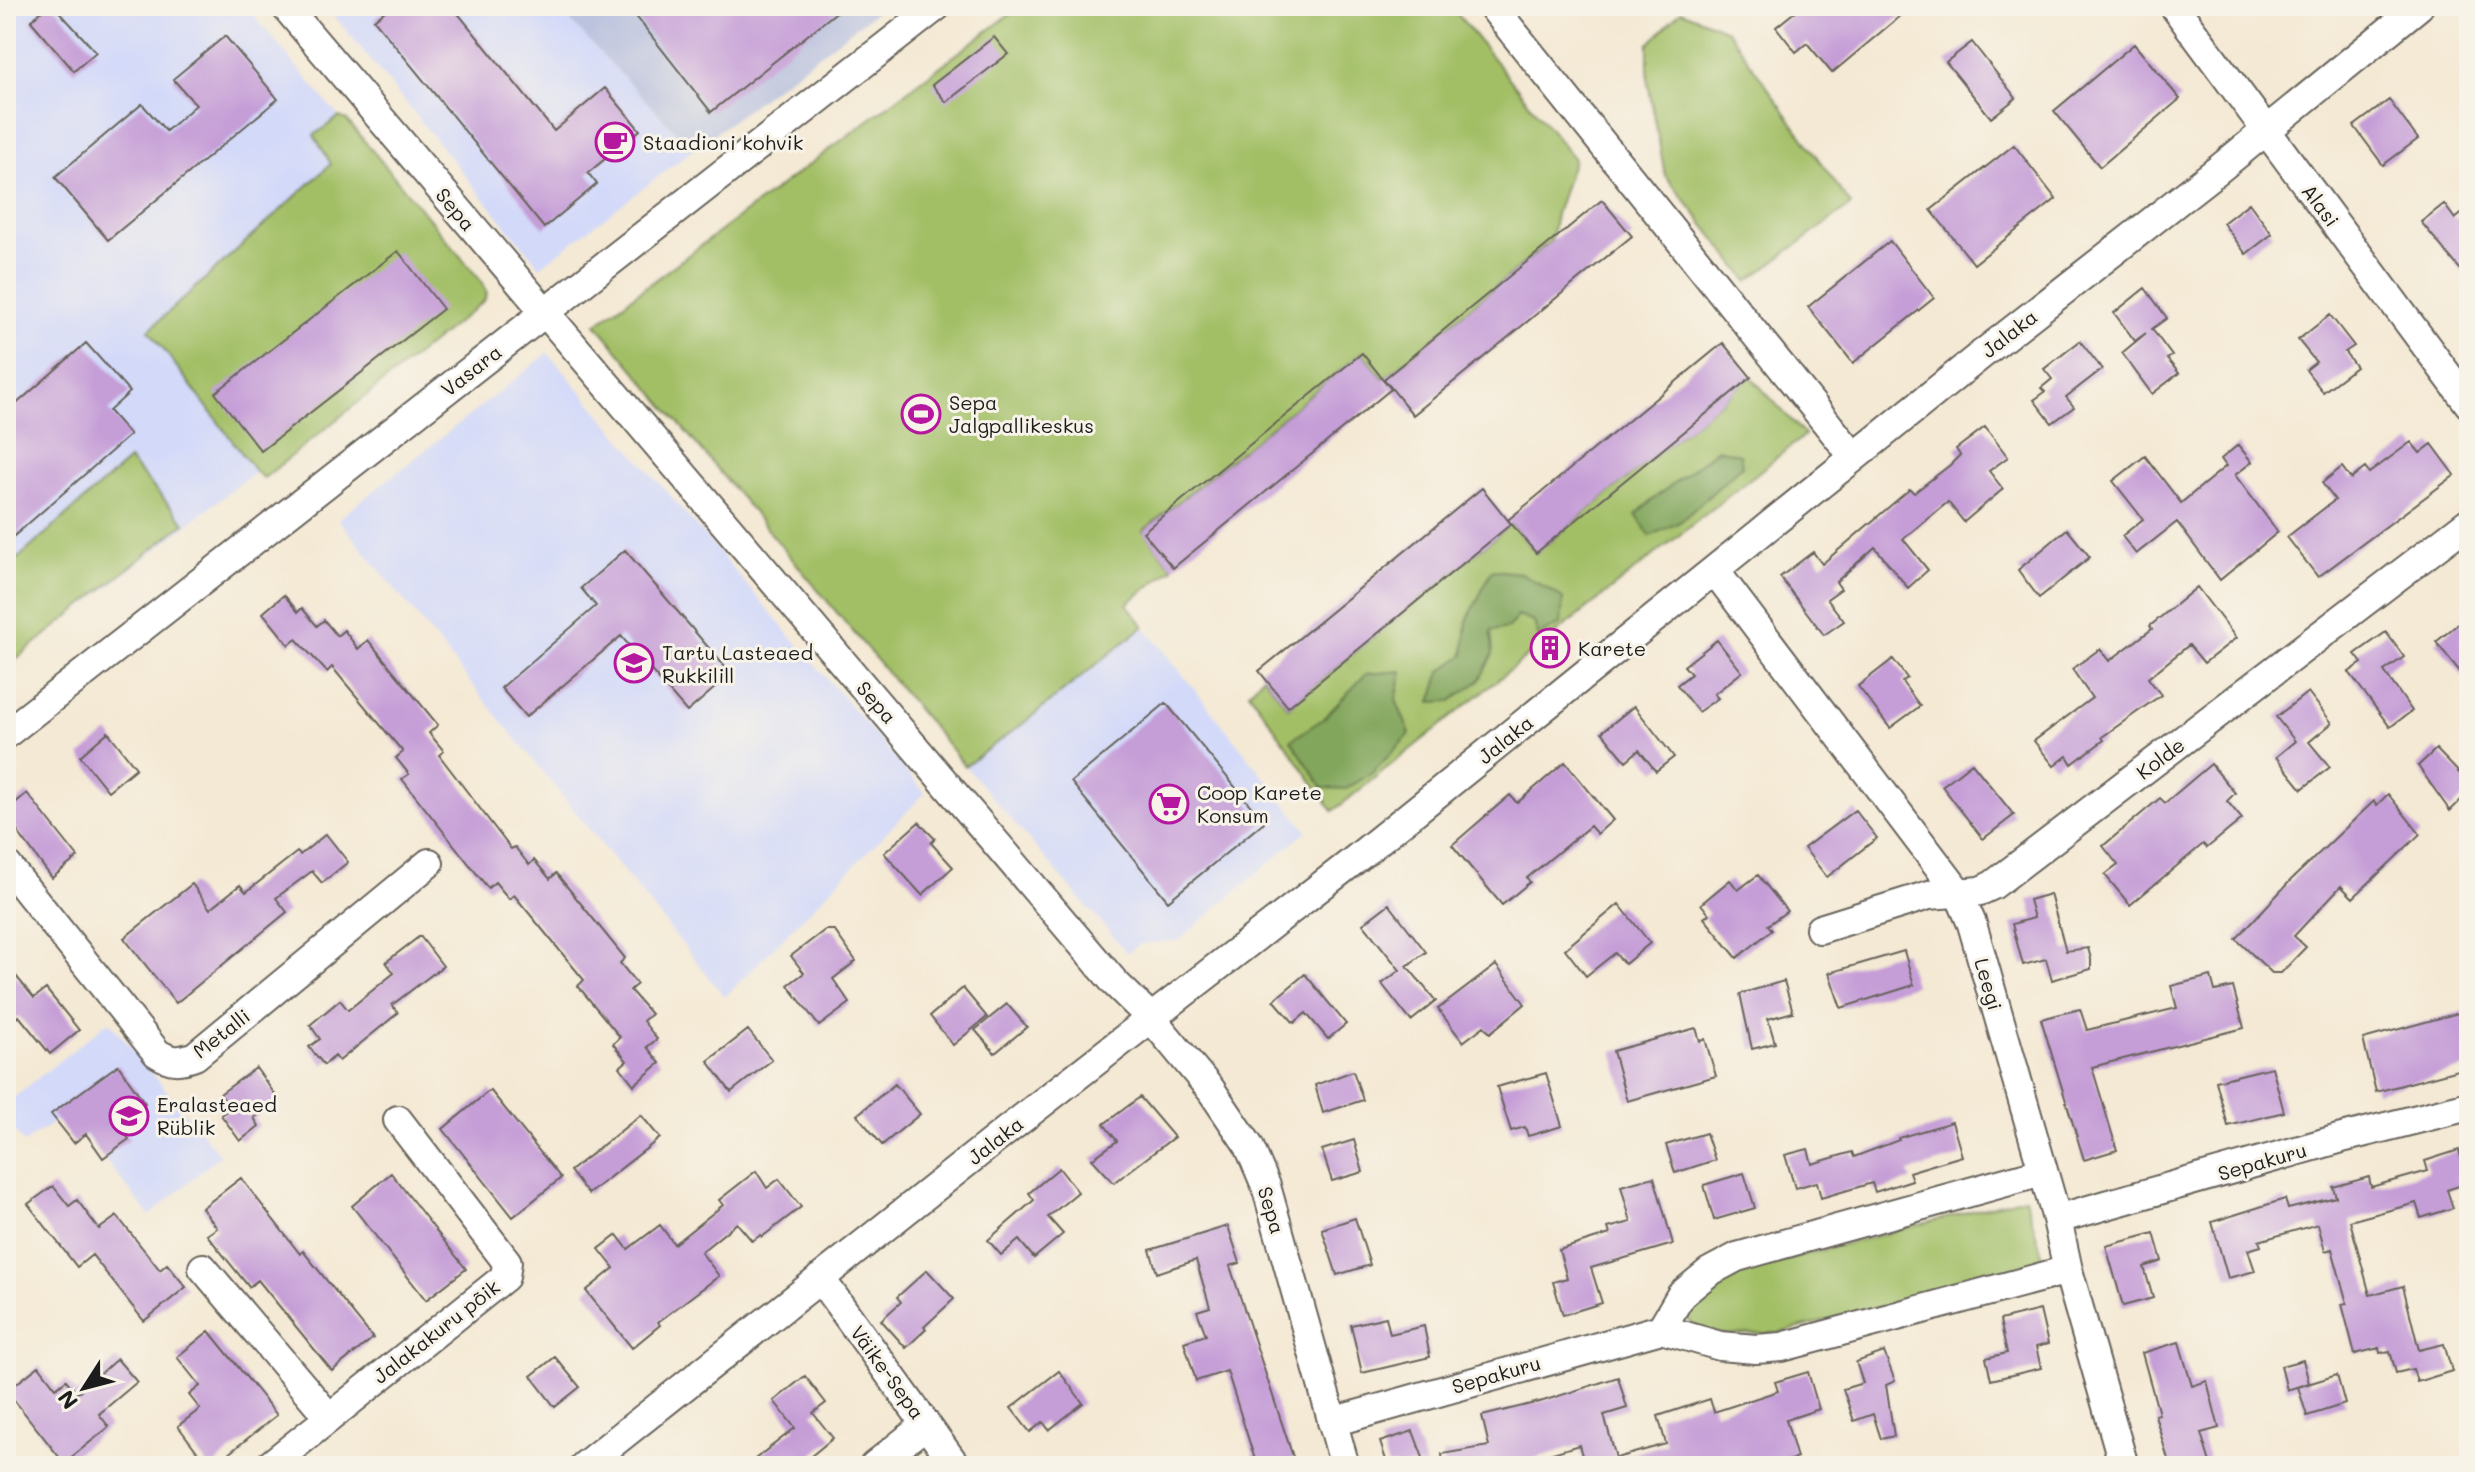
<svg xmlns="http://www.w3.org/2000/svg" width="2475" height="1472" font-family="Mali,sans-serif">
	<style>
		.built { fill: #d3d9f9 }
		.industrial { fill: #bcc3de }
		.green { fill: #a3bf66; stroke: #606e41; stroke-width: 2 }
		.forest { fill: #82a65b; stroke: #4f613c; stroke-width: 2 }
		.building { fill: #c59dd7 }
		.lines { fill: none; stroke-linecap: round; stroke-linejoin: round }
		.street-casing { stroke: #68645c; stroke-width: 32 }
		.street { stroke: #fff; stroke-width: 28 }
		.labels { text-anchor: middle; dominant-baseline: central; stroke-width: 6; stroke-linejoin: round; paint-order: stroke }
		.poi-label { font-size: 20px; fill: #1c1c1c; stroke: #f7f3e8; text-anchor: start }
		.street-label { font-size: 20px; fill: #1c1c1c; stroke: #f7f3e8 }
	</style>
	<rect width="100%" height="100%" fill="#f7f3e8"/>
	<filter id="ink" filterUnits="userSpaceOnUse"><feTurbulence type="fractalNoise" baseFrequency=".0125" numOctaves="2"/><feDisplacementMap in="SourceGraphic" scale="16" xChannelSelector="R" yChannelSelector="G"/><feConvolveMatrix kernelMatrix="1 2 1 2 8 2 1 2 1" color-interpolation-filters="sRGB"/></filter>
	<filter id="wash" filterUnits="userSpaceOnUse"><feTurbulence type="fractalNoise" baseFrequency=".006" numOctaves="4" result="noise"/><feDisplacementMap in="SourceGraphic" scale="32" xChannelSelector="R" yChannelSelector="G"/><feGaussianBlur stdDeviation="1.8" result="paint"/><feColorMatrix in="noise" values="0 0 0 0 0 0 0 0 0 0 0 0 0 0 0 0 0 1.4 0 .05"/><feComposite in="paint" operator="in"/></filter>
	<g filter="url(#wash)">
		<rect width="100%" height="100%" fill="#f4e9d4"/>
		<path class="built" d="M 6,6 L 246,6 L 339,117 L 347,120 L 481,281 L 487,293 L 484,301 L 264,478 L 256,472 L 233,489 L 6,667 Z
			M 326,6 L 556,6 L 693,150 L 540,267 Z
			M 548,353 L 925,793 L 725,997 L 338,519 Z
			M 1144,626 L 1307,831 L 1178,941 L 1140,944 L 1127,953 L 965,766 L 1020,726 Z
			M 109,1021 L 220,1155 L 150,1216 L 67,1113 L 24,1143 L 6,1120 L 6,1104 Z"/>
		<path class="industrial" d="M 556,6 L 884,6 L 693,150 Z"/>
		<path class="green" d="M 1021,6 L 1451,6 L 1574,159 L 1556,214 L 1551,241 L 1384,379 L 1362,353 L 1143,531 L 1173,568 L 1127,604 L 1144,626 L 1020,726 L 965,766 L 596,324 Z
			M 1681,11 L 1727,30 L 1851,205 L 1748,281 L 1665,175 L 1648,83 L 1648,45 Z
			M 339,117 L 347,120 L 481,281 L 487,293 L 484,301 L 264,478 L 256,472 L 149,330 L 331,164 L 314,135 Z
			M 1751,377 L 1805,435 L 1333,811 L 1249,692 L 1263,676 L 1288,707 L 1511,524 L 1536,553 Z
			M 129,460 L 185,523 L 6,667 L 6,569 Z
			M 2025,1197 L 2045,1264 L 1780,1333 L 1727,1335 L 1699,1330 L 1686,1318 L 1694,1295 L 1723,1279 L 1750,1269 Z"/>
		<path class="forest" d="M 1717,449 L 1740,454 L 1742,466 L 1680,522 L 1650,536 L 1636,515 C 1661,490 1690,473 1717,449 Z
			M 1492,570 L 1521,573 L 1563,598 L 1561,624 L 1538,636 L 1534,622 L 1518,616 L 1508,628 L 1491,631 L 1493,654 L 1479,681 L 1451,701 L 1431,702 L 1441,671 L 1464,655 L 1467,621 Z
			M 1402,671 L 1396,700 L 1410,734 L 1372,773 L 1346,789 L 1323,788 L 1291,740 L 1323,719 L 1366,674 Z"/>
		<g id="blocks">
			<path class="building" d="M 47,6 L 54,6 L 96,52 L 74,71 L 31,21 Z
				M 391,6 L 452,6 L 554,131 L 605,88 L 640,130 L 588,173 L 597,184 L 544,228 L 374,20 Z
				M 628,6 L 844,6 L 711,112 Z
				M 1802,6 L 1912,6 L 1832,73 L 1807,43 L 1796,52 L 1776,27 Z
				M 225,36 L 278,99 L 108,240 L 55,177 L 142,104 L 166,131 L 196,105 L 173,79 Z
				M 994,37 L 1008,54 L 946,102 L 932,85 Z
				M 1972,42 L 2016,98 L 1991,118 L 1946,62 Z
				M 2134,44 L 2180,99 L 2100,167 L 2054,111 Z
				M 2389,100 L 2418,139 L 2383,165 L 2354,126 Z
				M 2014,145 L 2056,199 L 1974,264 L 1931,210 Z
				M 1602,200 L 1632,236 L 1413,415 L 1384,379 Z
				M 2249,203 L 2272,234 L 2246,254 L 2223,223 Z
				M 2444,204 L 2455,219 L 2469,208 L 2469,280 L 2421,222 Z
				M 1890,241 L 1934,298 L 1853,363 L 1808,307 Z
				M 398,251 L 443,309 L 261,451 L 215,393 Z
				M 2145,288 L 2167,318 L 2152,329 L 2172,356 L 2167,359 L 2179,373 L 2152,394 L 2122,353 L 2146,333 L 2135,341 L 2114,313 Z
				M 2330,315 L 2354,346 L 2345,352 L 2356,367 L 2323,392 L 2306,370 L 2316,362 L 2298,340 Z
				M 2080,341 L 2102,369 L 2066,397 L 2074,407 L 2052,423 L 2034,400 L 2045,392 L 2041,388 L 2052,379 L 2044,369 Z
				M 86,343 L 130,392 L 109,411 L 130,435 L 6,543 L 6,413 Z
				M 1723,343 L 1751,377 L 1536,553 L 1508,520 Z
				M 1362,353 L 1391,389 L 1173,568 L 1143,532 Z
				M 1985,427 L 2008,457 L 1989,471 L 2003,489 L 1964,522 L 1948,502 L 1903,539 L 1928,570 L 1908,588 L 1875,547 L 1836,582 L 1841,589 L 1827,599 L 1844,621 L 1824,635 L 1780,577 L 1813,552 L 1822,564 L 1910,489 L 1914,493 L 1950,465 L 1960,455 L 1956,449 Z
				M 2411,442 L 2420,453 L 2432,444 L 2455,475 L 2318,577 L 2287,537 L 2335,500 L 2322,483 L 2342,467 L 2351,479 L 2365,468 L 2369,473 Z
				M 2238,445 L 2252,462 L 2235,475 L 2278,532 L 2220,580 L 2177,522 L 2136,554 L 2122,536 L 2143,519 L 2113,481 L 2145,456 L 2181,503 L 2226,466 L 2221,459 Z
				M 1482,488 L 1511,524 L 1288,707 L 1259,671 Z
				M 2067,529 L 2090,557 L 2039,598 L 2018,570 Z
				M 625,550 L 731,674 L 687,712 L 621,636 L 526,717 L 501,688 L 596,606 L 581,588 Z
				M 2197,587 L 2236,638 L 2204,663 L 2189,645 L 2148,678 L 2161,695 L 2102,737 L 2104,740 L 2072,764 L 2067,756 L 2054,766 L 2034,741 L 2092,698 L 2072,669 L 2100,649 L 2109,661 L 2152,629 L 2150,626 Z
				M 284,595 L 298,612 L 302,608 L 317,626 L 324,620 L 337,636 L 344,630 L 358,649 L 368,640 L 438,725 L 429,733 L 444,751 L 439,755 L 511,849 L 515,847 L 529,865 L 534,860 L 550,879 L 556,873 L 625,958 L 620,963 L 637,984 L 630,990 L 651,1014 L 643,1021 L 657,1039 L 647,1047 L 660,1063 L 634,1085 L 620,1067 L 627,1061 L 613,1044 L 620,1037 L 578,986 L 584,980 L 514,895 L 509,899 L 495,882 L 488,888 L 402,779 L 409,774 L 396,758 L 403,752 L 332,667 L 327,672 L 296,639 L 289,645 L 263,613 Z
				M 2469,615 L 2469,683 L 2436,642 Z
				M 2386,632 L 2404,657 L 2384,671 L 2412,711 L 2390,727 L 2349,672 L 2362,663 L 2355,654 Z
				M 1717,640 L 1742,672 L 1714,694 L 1718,698 L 1698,712 L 1677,685 L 1691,674 L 1684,666 Z
				M 1893,659 L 1907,678 L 1902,682 L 1920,706 L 1890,728 L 1858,686 Z
				M 2308,692 L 2332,723 L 2309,742 L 2330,767 L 2302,789 L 2276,757 L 2295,741 L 2276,717 Z
				M 1166,703 L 1264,822 L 1168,901 L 1071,782 Z
				M 1634,706 L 1674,757 L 1656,771 L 1639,750 L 1626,761 L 1602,732 Z
				M 108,732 L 136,768 L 108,791 L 80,756 Z
				M 2436,749 L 2469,783 L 2469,792 L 2450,811 L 2418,766 Z
				M 1565,762 L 1613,820 L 1597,834 L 1590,826 L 1527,878 L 1530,882 L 1502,905 L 1452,845 L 1510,795 L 1517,803 Z
				M 1972,763 L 2014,815 L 1983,839 L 1942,786 Z
				M 2211,764 L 2235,793 L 2227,801 L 2242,819 L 2207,848 L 2203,844 L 2130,905 L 2105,875 L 2118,865 L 2103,846 L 2160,798 L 2165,803 Z
				M 27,793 L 78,857 L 52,878 L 6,816 L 6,811 Z
				M 2388,794 L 2420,834 L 2353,898 L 2341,886 L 2294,936 L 2306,947 L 2281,973 L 2272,973 L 2236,939 L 2291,880 L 2374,801 L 2377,805 Z
				M 1855,810 L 1877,838 L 1827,877 L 1804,848 Z
				M 919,822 L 935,839 L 931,843 L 953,867 L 922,895 L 884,853 Z
				M 326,834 L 348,862 L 322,883 L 312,871 L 276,898 L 287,912 L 176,1003 L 124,938 L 192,884 L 210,909 L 240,885 L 246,892 L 297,852 L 300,855 Z
				M 1758,875 L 1787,911 L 1768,925 L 1772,930 L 1737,958 L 1704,918 L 1709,914 L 1701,904 L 1730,880 L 1738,890 Z
				M 2050,894 L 2066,951 L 2088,948 L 2091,959 L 2091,969 L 2052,980 L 2046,959 L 2023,965 L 2012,924 L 2034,918 L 2029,900 Z
				M 1389,904 L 1426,952 L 1407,966 L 1436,1001 L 1411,1021 L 1382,984 L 1400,970 L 1363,924 Z
				M 1619,904 L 1650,943 L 1625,964 L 1615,953 L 1586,976 L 1565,949 Z
				M 825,930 L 834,930 L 856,961 L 833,979 L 850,1003 L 819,1026 L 788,985 L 804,973 L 791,956 Z
				M 420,936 L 443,966 L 392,1005 L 398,1013 L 339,1061 L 335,1056 L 324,1065 L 309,1047 L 320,1039 L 310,1025 L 340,1000 L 348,1010 L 394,973 L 386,962 Z
				M 1904,951 L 1914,985 L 1841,1008 L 1829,973 Z
				M 6,964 L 34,998 L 46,989 L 79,1030 L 50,1054 L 19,1016 L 6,1026 Z
				M 1496,965 L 1525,1004 L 1490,1033 L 1484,1026 L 1463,1042 L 1438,1009 Z
				M 1305,974 L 1346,1024 L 1328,1039 L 1306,1013 L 1294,1023 L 1274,1000 Z
				M 2211,976 L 2215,991 L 2233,987 L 2244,1028 L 2092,1067 L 2117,1150 L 2084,1160 L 2041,1019 L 2080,1009 L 2087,1030 L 2177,1008 L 2171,986 Z
				M 1784,981 L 1793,1012 L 1768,1019 L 1775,1043 L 1752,1049 L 1740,994 Z
				M 963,988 L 987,1017 L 953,1045 L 930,1016 Z
				M 1007,1004 L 1027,1027 L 995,1053 L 975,1030 Z
				M 2469,1010 L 2469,1067 L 2376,1092 L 2363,1039 Z
				M 1696,1028 L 1700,1041 L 1705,1039 L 1716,1076 L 1627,1101 L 1613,1051 Z
				M 748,1030 L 772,1060 L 731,1092 L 708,1061 Z
				M 118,1065 L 145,1103 L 117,1123 L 129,1139 L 103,1158 L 86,1134 L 74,1143 L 51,1114 Z
				M 2272,1067 L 2284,1112 L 2228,1126 L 2216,1081 Z
				M 256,1068 L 279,1100 L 254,1118 L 259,1126 L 240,1141 L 221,1115 L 230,1108 L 220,1094 Z
				M 1353,1071 L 1363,1100 L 1323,1113 L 1315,1085 Z
				M 1546,1073 L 1562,1126 L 1528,1136 L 1525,1127 L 1511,1131 L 1497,1087 Z
				M 895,1084 L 920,1114 L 882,1145 L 857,1115 Z
				M 490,1090 L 561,1178 L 513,1217 L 443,1129 Z
				M 1140,1097 L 1174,1137 L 1114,1183 L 1092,1159 L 1117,1141 L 1104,1124 Z
				M 641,1115 L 660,1138 L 588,1194 L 570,1171 Z
				M 1952,1122 L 1962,1156 L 1909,1172 L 1912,1180 L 1875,1192 L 1872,1183 L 1821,1198 L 1817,1182 L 1795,1188 L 1785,1155 L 1808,1149 L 1812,1164 L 1852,1152 L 1854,1157 L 1899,1140 L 1898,1138 Z
				M 1706,1133 L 1715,1160 L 1675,1173 L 1666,1145 Z
				M 1354,1140 L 1363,1172 L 1332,1181 L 1322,1150 Z
				M 2459,1150 L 2468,1183 L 2447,1190 L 2453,1208 L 2421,1218 L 2416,1203 L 2350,1221 L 2370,1295 L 2403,1286 L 2419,1350 L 2444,1344 L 2452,1371 L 2417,1382 L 2413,1369 L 2396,1373 L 2390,1351 L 2380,1353 L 2379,1348 L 2355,1354 L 2342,1304 L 2347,1303 L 2332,1249 L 2325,1251 L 2318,1224 L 2259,1241 L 2261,1246 L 2248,1250 L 2255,1271 L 2228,1278 L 2212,1222 L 2285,1199 L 2288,1209 L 2336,1197 L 2333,1187 L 2369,1177 L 2371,1187 L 2428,1171 L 2425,1161 Z
				M 1059,1168 L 1078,1192 L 1048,1217 L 1063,1234 L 1034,1258 L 1019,1240 L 1001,1255 L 988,1240 L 1034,1200 L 1029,1193 Z
				M 756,1171 L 767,1188 L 779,1179 L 801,1207 L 762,1237 L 761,1235 L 752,1241 L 737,1223 L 701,1252 L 719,1276 L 658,1322 L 660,1325 L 632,1348 L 586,1291 L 614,1268 L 599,1249 L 617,1235 L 628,1249 L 660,1225 L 674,1244 L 723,1205 L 719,1200 Z
				M 391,1173 L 466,1269 L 426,1300 L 352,1206 Z
				M 1744,1173 L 1755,1208 L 1714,1220 L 1704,1185 Z
				M 1654,1177 L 1673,1244 L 1591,1268 L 1602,1303 L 1563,1315 L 1553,1282 L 1567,1278 L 1559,1250 L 1610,1234 L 1608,1228 L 1631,1222 L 1621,1186 Z
				M 241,1178 L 300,1254 L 303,1251 L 373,1338 L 332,1371 L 258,1280 L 249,1287 L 207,1235 L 217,1228 L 202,1208 Z
				M 53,1186 L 69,1206 L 77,1200 L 99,1229 L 117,1216 L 160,1270 L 167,1264 L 186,1287 L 144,1321 L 92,1255 L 77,1267 L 28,1204 Z
				M 1355,1218 L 1370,1265 L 1337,1275 L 1322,1229 Z
				M 1228,1226 L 1240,1263 L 1230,1266 L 1296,1466 L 1257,1466 L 1227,1371 L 1196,1381 L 1184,1342 L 1206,1335 L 1197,1311 L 1210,1307 L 1196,1260 L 1157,1273 L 1150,1250 Z
				M 2154,1233 L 2162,1261 L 2144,1267 L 2153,1298 L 2123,1306 L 2106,1246 Z
				M 927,1270 L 954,1299 L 924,1327 L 926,1329 L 906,1348 L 881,1320 L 901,1302 L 897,1297 Z
				M 2040,1310 L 2048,1344 L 2036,1347 L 2041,1368 L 1991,1380 L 1986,1358 L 2007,1353 L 2000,1320 Z
				M 1386,1317 L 1390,1334 L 1424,1326 L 1430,1357 L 1362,1373 L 1351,1325 Z
				M 209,1331 L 277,1415 L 213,1466 L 208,1466 L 178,1426 L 200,1409 L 189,1395 L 200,1386 L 177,1357 Z
				M 2179,1342 L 2192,1386 L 2207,1381 L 2219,1428 L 2201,1433 L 2211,1466 L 2170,1466 L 2155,1415 L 2159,1414 L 2142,1353 Z
				M 1884,1352 L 1895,1381 L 1886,1385 L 1894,1436 L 1881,1439 L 1873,1414 L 1854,1421 L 1843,1389 L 1863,1383 L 1856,1362 Z
				M 555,1357 L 580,1387 L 555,1407 L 531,1376 Z
				M 117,1359 L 137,1382 L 99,1414 L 109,1427 L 64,1463 L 7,1391 L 39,1366 L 56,1388 L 66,1380 L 77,1393 Z
				M 2303,1360 L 2309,1383 L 2287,1390 L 2281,1366 Z
				M 1059,1371 L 1083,1403 L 1049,1430 L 1043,1422 L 1030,1432 L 1011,1408 Z
				M 1808,1372 L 1819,1409 L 1786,1420 L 1797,1458 L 1770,1466 L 1585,1466 L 1579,1445 L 1510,1466 L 1443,1466 L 1442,1454 L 1489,1446 L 1482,1416 L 1543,1401 L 1618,1377 L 1627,1408 L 1604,1415 L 1616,1458 L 1666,1444 L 1658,1416 L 1710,1399 L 1714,1412 L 1778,1391 L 1775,1382 Z
				M 2337,1375 L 2345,1404 L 2307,1416 L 2298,1387 Z
				M 805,1376 L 826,1403 L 813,1413 L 833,1438 L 799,1466 L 746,1466 L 795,1428 L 774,1401 Z
				M 1413,1431 L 1426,1466 L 1388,1466 L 1380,1442 Z"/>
		</g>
	</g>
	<g filter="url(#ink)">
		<use href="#blocks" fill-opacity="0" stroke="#68645c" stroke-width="2"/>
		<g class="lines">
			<g class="street-casing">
				<path id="street" d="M 285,6 L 1115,983 L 1152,1019 L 1211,1090 L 1249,1146 L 1266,1186 L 1345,1466
					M 1492,6 L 1854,457
					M 2174,6 L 2469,404
					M 1715,571 L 1958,892 L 1972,924 L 2057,1219 L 2068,1270 L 2124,1466
					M 6,734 L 937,6
					M 6,864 L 157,1053 C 171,1062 179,1062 195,1056 L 429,863
					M 1820,929 L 1929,895 L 1980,891 L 1993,885 L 2469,522
					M 2057,1219 L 2342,1138 L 2469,1106
					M 203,1268 L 328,1416
					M 820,1278 L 956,1466
					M 1661,1329 L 1681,1295 L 1709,1272 L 1737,1257 L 2042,1172
					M 1332,1422 L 1661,1329 L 1720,1346 L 1756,1349 L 1782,1347 L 2068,1270
					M 269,1466 L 505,1277 L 507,1262 L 398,1120
					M 584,1466 L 1006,1131 L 1352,862 L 1981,355 L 2219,169 L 2419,6
					M 874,1466 L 925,1425"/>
			</g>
			<use href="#street" class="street"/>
		</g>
	</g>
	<defs>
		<g id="cafe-ring" transform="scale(2)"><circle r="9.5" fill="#f7f3e8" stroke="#b5179e" stroke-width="1.5"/><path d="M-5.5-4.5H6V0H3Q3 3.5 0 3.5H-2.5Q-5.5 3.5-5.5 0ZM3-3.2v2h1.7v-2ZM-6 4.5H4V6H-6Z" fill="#b5179e"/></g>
		<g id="stadium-ring" transform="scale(2)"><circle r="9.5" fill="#f7f3e8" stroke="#b5179e" stroke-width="1.5"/><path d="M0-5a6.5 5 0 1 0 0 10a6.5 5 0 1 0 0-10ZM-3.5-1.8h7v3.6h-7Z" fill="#b5179e"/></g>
		<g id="building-ring" transform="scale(2)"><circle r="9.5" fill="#f7f3e8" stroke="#b5179e" stroke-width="1.5"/><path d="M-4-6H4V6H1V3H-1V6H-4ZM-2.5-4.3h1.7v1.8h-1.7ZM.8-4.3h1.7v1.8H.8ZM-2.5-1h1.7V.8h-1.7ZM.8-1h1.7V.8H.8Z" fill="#b5179e"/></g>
		<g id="school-ring" transform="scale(2)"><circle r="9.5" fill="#f7f3e8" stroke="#b5179e" stroke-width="1.5"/><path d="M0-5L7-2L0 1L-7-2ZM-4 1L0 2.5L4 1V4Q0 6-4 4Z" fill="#b5179e"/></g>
		<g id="supermarket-ring" transform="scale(2)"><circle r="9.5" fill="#f7f3e8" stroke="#b5179e" stroke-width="1.5"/><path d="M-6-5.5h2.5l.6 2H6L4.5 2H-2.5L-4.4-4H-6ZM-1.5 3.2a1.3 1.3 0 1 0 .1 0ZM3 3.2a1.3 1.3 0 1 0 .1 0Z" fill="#b5179e"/></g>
	</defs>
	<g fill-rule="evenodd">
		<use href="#cafe-ring" x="615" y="142"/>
		<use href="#stadium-ring" x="921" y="414"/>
		<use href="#building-ring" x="1550" y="648"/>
		<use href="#school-ring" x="634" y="663"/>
		<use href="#supermarket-ring" x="1169" y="804"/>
		<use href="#school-ring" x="129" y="1116"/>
	</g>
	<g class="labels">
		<g class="poi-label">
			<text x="643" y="142">Staadioni kohvik</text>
			<text x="949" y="402">Sepa<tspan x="949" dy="23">Jalgpallikeskus</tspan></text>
			<text x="1578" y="648">Karete</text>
			<text x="662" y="652">Tartu Lasteaed<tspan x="662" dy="23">Rukkilill</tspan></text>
			<text x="1197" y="792">Coop Karete<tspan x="1197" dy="23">Konsum</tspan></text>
			<text x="157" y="1104">Eralasteaed<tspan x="157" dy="23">Rüblik</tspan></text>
		</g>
		<g class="street-label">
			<text transform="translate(2321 205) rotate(53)">Alasi</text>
			<text transform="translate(456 209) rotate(50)">Sepa</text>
			<text transform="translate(2009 333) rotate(-38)">Jalaka</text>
			<text transform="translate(471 370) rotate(-38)">Vasara</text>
			<text transform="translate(877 702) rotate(49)">Sepa</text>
			<text transform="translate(1505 739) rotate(-39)">Jalaka</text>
			<text transform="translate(2160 758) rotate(-37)">Kolde</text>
			<text transform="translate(1989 984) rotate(74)">Leegi</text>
			<text transform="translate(221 1033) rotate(-38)">Metalli</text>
			<text transform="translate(995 1140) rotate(-38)">Jalaka</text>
			<text transform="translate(2262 1161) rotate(-16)">Sepakuru</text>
			<text transform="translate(1272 1210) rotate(73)">Sepa</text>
			<text transform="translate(436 1331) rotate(-38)">Jalakakuru põik</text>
			<text transform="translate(888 1372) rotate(54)">Väike-Sepa</text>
			<text transform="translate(1496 1374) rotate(-16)">Sepakuru</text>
		</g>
	</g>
	<rect width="2475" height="1472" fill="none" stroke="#f7f3e8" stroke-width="32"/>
	<g transform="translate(84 1388) rotate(234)" stroke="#f7f3e8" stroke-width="6" paint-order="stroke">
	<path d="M0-6L14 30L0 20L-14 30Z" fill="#1c1c1c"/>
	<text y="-12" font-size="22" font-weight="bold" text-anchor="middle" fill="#1c1c1c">N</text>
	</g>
</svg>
